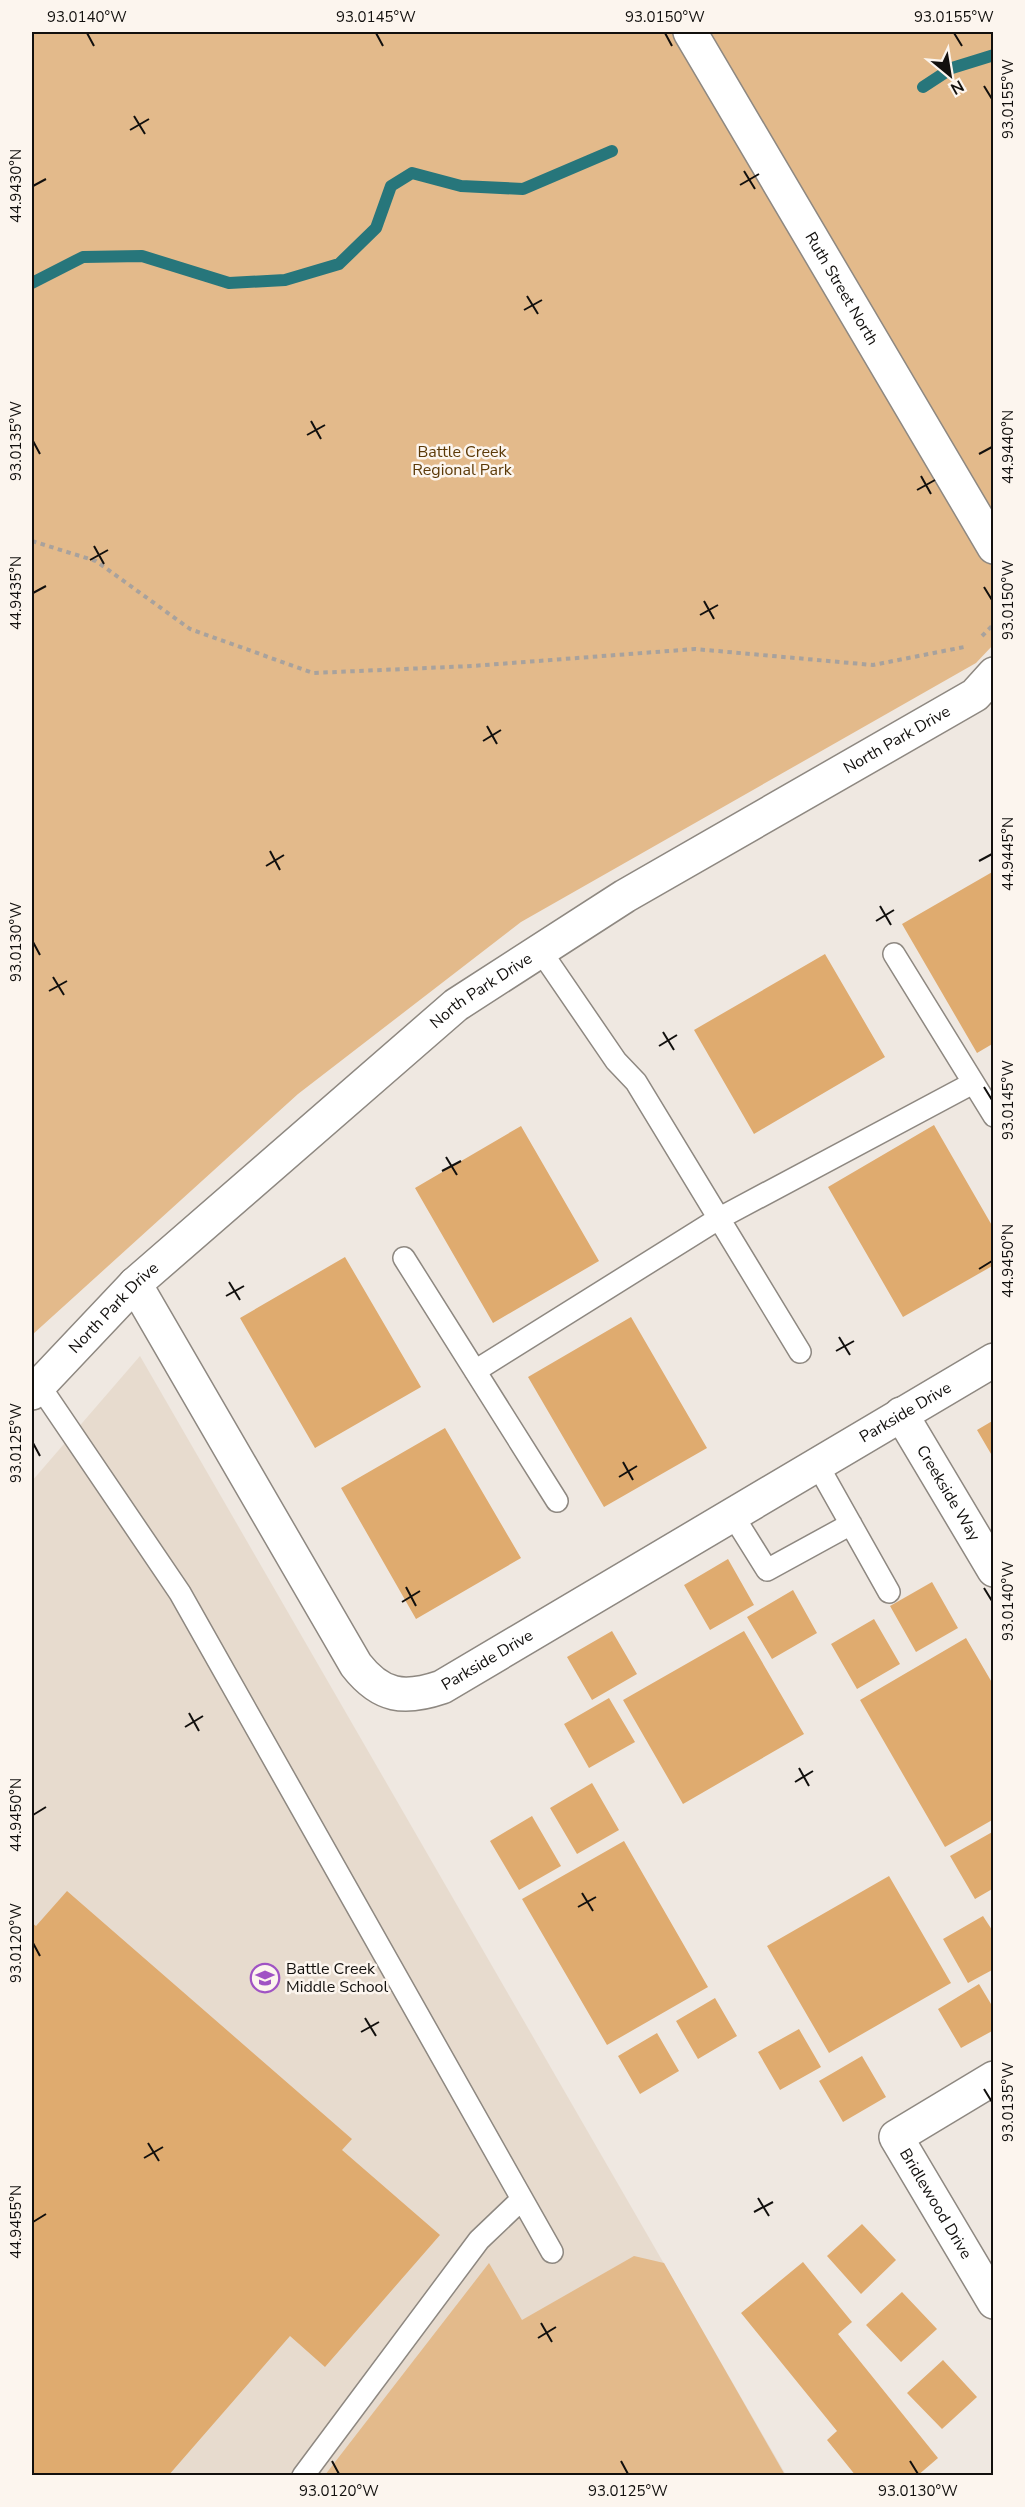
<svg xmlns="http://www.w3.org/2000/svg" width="1025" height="2507" font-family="'Nunito Sans',sans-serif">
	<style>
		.built { fill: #e7dbce }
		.green { fill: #e3ba8b }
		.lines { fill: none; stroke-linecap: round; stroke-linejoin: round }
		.stream { stroke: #27767b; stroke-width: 12 }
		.building { fill: #dfab6f }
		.lane-casing { stroke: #8e8881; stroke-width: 24 }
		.street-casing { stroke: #8e8881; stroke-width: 36 }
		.secondary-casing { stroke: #8e8881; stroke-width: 36 }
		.path { stroke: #a8a29d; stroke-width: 4; stroke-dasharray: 4.5 4.5; stroke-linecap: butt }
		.lane { stroke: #fff; stroke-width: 21 }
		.street { stroke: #fff; stroke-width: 33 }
		.secondary { stroke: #fff; stroke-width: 33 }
		.ticks { fill: none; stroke: #12100e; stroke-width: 2 }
		.labels { text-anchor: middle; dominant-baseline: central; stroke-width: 5; stroke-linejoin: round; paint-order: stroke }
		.street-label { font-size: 16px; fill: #12100e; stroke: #fcf5ee }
		.park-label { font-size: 16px; fill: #5b3907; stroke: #fcf5ee }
		.poi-label { font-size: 16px; fill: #12100e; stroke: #fcf5ee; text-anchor: start }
		.neatline { fill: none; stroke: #12100e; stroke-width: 2 }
		.ticks-label { font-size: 15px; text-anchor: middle; fill: #12100e }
	</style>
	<rect width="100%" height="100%" fill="#efe8e1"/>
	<path class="built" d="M 140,1356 L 786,2475 L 32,2476 L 32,1481 Z"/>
	<path class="green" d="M 32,32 L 993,32 L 993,645 L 976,663 L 521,922 L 298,1094 L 32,1335 Z
		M 634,2256 L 664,2263 L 785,2475 L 325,2475 L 489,2263 L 522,2320 Z"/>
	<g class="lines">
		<path class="stream" d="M 923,87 L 952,68 L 994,55
			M 32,283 L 83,257 L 142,256 L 229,283 L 285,280 L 339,264 L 376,228 L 391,186 L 412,173 L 461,186 L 523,189 L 612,151"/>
	</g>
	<path class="building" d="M 994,871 L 994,1043 L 977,1053 L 902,924 Z
		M 825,954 L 885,1057 L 754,1134 L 694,1030 Z
		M 934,1125 L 994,1229 L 994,1265 L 903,1317 L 828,1187 Z
		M 521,1126 L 599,1261 L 493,1323 L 415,1188 Z
		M 345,1257 L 421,1387 L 315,1448 L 240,1318 Z
		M 631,1317 L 707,1448 L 604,1507 L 528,1377 Z
		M 994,1420 L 994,1459 L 977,1430 Z
		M 445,1428 L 521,1558 L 416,1619 L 341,1488 Z
		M 728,1559 L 754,1605 L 710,1630 L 684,1585 Z
		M 932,1582 L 958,1628 L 916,1652 L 890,1606 Z
		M 793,1590 L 817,1633 L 772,1659 L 747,1617 Z
		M 874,1619 L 900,1664 L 857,1689 L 831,1644 Z
		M 612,1631 L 637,1674 L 592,1700 L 567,1657 Z
		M 744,1631 L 804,1734 L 683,1804 L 623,1700 Z
		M 966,1638 L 994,1686 L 994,1819 L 945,1847 L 860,1700 Z
		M 609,1698 L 635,1742 L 589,1768 L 564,1724 Z
		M 592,1783 L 619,1830 L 577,1854 L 550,1808 Z
		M 532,1816 L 561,1866 L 519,1890 L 490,1841 Z
		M 994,1831 L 994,1888 L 975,1899 L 950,1856 Z
		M 624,1841 L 708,1987 L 607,2045 L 522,1899 Z
		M 889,1876 L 951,1983 L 829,2053 L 767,1946 Z
		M 67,1891 L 352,2139 L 342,2150 L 440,2235 L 325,2367 L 290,2336 L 168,2476 L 32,2476 L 32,1923 L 36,1926 Z
		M 983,1916 L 994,1933 L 994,1969 L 968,1983 L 943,1939 Z
		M 979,1984 L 994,2009 L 994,2030 L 961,2048 L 938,2009 Z
		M 715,1998 L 737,2036 L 698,2059 L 676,2021 Z
		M 799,2029 L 821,2067 L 780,2090 L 758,2052 Z
		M 657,2033 L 679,2071 L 640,2094 L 618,2056 Z
		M 862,2056 L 886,2097 L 843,2122 L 819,2081 Z
		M 862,2224 L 896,2260 L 861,2294 L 827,2256 Z
		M 803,2262 L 852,2322 L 838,2334 L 938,2458 L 917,2476 L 856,2476 L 827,2440 L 837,2431 L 741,2313 Z
		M 902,2292 L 937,2329 L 901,2362 L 866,2325 Z
		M 943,2360 L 977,2397 L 942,2429 L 907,2393 Z"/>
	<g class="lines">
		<g class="lane-casing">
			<path id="lane" d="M 540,950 L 616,1061 L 636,1082 L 800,1352
				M 894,954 L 994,1116
				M 404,1258 L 557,1501
				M 475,1371 L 718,1219 L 973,1083
				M 39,1385 L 180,1593 L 552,2252
				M 817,1464 L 889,1592
				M 732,1514 L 767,1570 L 851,1524
				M 303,2476 L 479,2240 L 522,2199"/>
		</g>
		<g class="street-casing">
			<g id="street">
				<path id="s1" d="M 135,1284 L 356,1665 C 381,1697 404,1700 442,1687 L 994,1360"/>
				<path id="s2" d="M 32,1393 L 135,1284 L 456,1005 L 625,896 L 975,695 L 994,674"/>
				<path id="s3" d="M 901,1414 L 994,1570"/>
				<path id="s4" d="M 994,2078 L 896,2137 L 994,2302"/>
			</g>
		</g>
		<g class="secondary-casing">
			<g id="secondary">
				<path id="s5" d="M 690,32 L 994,547"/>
			</g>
		</g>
		<path class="path" d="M 32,541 L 96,561 L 190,629 L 313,673 L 472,666 L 695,649 L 873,665 L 964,647
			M 982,636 L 994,624"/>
		<use href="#lane" class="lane"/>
		<use href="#street" class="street"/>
		<use href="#secondary" class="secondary"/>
	</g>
	<path class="ticks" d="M 87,33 L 94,46M 376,33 L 383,46M 665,33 L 672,46M 954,33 L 962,46M 984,86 L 992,99M 134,116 L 145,134M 130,130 L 149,119M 744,171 L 755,189M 740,185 L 759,174M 33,186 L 46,179M 527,296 L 538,314M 524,310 L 542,300M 311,421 L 321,439M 307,435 L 325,425M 33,441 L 40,454M 979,454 L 992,447M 921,476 L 931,494M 917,490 L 935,480M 94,546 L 104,564M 90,560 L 108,550M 984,587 L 992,600M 33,593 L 46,586M 704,601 L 714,619M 700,615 L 718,605M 487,726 L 497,744M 483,741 L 501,730M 270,851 L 280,870M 979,861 L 992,854M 266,866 L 284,855M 880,906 L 891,925M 876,921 L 894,910M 33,942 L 40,955M 53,977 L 64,995M 49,991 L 67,981M 663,1032 L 674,1050M 659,1046 L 677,1035M 984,1087 L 992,1100M 446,1157 L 457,1175M 442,1171 L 461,1161M 979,1269 L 992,1261M 229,1282 L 240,1300M 226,1296 L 244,1286M 839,1337 L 850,1355M 836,1351 L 854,1341M 33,1443 L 40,1456M 623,1462 L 633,1480M 619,1477 L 637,1466M 406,1587 L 416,1606M 984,1588 L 992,1601M 402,1602 L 420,1591M 189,1713 L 199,1731M 185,1727 L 203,1716M 799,1768 L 809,1786M 795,1782 L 813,1771M 33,1815 L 46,1807M 582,1893 L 593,1911M 578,1907 L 596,1897M 33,1943 L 40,1956M 365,2018 L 376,2036M 361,2032 L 379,2022M 984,2089 L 992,2102M 148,2143 L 159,2161M 144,2158 L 163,2147M 758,2198 L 769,2216M 754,2212 L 773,2202M 33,2222 L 46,2214M 541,2323 L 552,2342M 538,2338 L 556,2327M 332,2461 L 339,2474M 621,2461 L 628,2474M 910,2461 L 918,2474"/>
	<defs>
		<g id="school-ring" transform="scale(1.5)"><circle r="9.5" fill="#fcf5ee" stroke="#a053c4" stroke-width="1.5"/><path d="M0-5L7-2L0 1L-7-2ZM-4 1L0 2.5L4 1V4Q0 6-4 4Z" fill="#a053c4"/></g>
	</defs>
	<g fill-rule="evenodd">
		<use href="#school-ring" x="265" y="1978"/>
	</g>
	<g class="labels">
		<g class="street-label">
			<text stroke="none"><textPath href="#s5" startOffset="298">Ruth Street North</textPath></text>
			<text stroke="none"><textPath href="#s2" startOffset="1090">North Park Drive</textPath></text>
			<text stroke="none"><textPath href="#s2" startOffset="604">North Park Drive</textPath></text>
			<text stroke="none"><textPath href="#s2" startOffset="118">North Park Drive</textPath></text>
			<text stroke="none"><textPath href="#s1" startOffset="1076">Parkside Drive</textPath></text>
			<text stroke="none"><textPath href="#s3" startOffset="92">Creekside Way</textPath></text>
			<text stroke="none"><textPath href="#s1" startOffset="590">Parkside Drive</textPath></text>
			<text stroke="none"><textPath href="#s4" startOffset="192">Bridlewood Drive</textPath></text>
		</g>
		<g class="park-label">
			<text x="462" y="452">Battle Creek<tspan x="462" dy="18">Regional Park</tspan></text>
		</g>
		<g class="poi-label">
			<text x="286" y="1969">Battle Creek<tspan x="286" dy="18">Middle School</tspan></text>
		</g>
	</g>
	<rect width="1025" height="2507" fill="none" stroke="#fcf5ee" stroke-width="66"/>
	<g transform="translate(950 75) rotate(150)" stroke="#fcf5ee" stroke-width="4.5" paint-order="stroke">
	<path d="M0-4.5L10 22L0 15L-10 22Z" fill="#12100e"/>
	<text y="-9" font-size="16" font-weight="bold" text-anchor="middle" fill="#12100e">N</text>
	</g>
	<rect x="33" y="33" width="959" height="2441" class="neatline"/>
	<g class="ticks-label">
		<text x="87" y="22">93.0140°W</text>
		<text x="376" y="22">93.0145°W</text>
		<text x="665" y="22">93.0150°W</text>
		<text x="954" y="22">93.0155°W</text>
		<text transform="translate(1008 99) rotate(-90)" y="5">93.0155°W</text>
		<text transform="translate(16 186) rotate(-90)" y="5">44.9430°N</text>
		<text transform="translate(16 441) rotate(-90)" y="5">93.0135°W</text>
		<text transform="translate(1008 447) rotate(-90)" y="5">44.9440°N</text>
		<text transform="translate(16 593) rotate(-90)" y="5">44.9435°N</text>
		<text transform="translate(1008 600) rotate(-90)" y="5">93.0150°W</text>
		<text transform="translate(1008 854) rotate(-90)" y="5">44.9445°N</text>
		<text transform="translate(16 942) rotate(-90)" y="5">93.0130°W</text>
		<text transform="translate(1008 1100) rotate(-90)" y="5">93.0145°W</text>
		<text transform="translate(1008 1261) rotate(-90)" y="5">44.9450°N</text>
		<text transform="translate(16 1443) rotate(-90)" y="5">93.0125°W</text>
		<text transform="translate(1008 1601) rotate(-90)" y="5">93.0140°W</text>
		<text transform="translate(16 1815) rotate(-90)" y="5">44.9450°N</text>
		<text transform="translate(16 1943) rotate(-90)" y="5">93.0120°W</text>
		<text transform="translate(1008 2102) rotate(-90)" y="5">93.0135°W</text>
		<text transform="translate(16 2222) rotate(-90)" y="5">44.9455°N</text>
		<text x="339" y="2496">93.0120°W</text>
		<text x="628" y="2496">93.0125°W</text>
		<text x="918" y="2496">93.0130°W</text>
	</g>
</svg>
